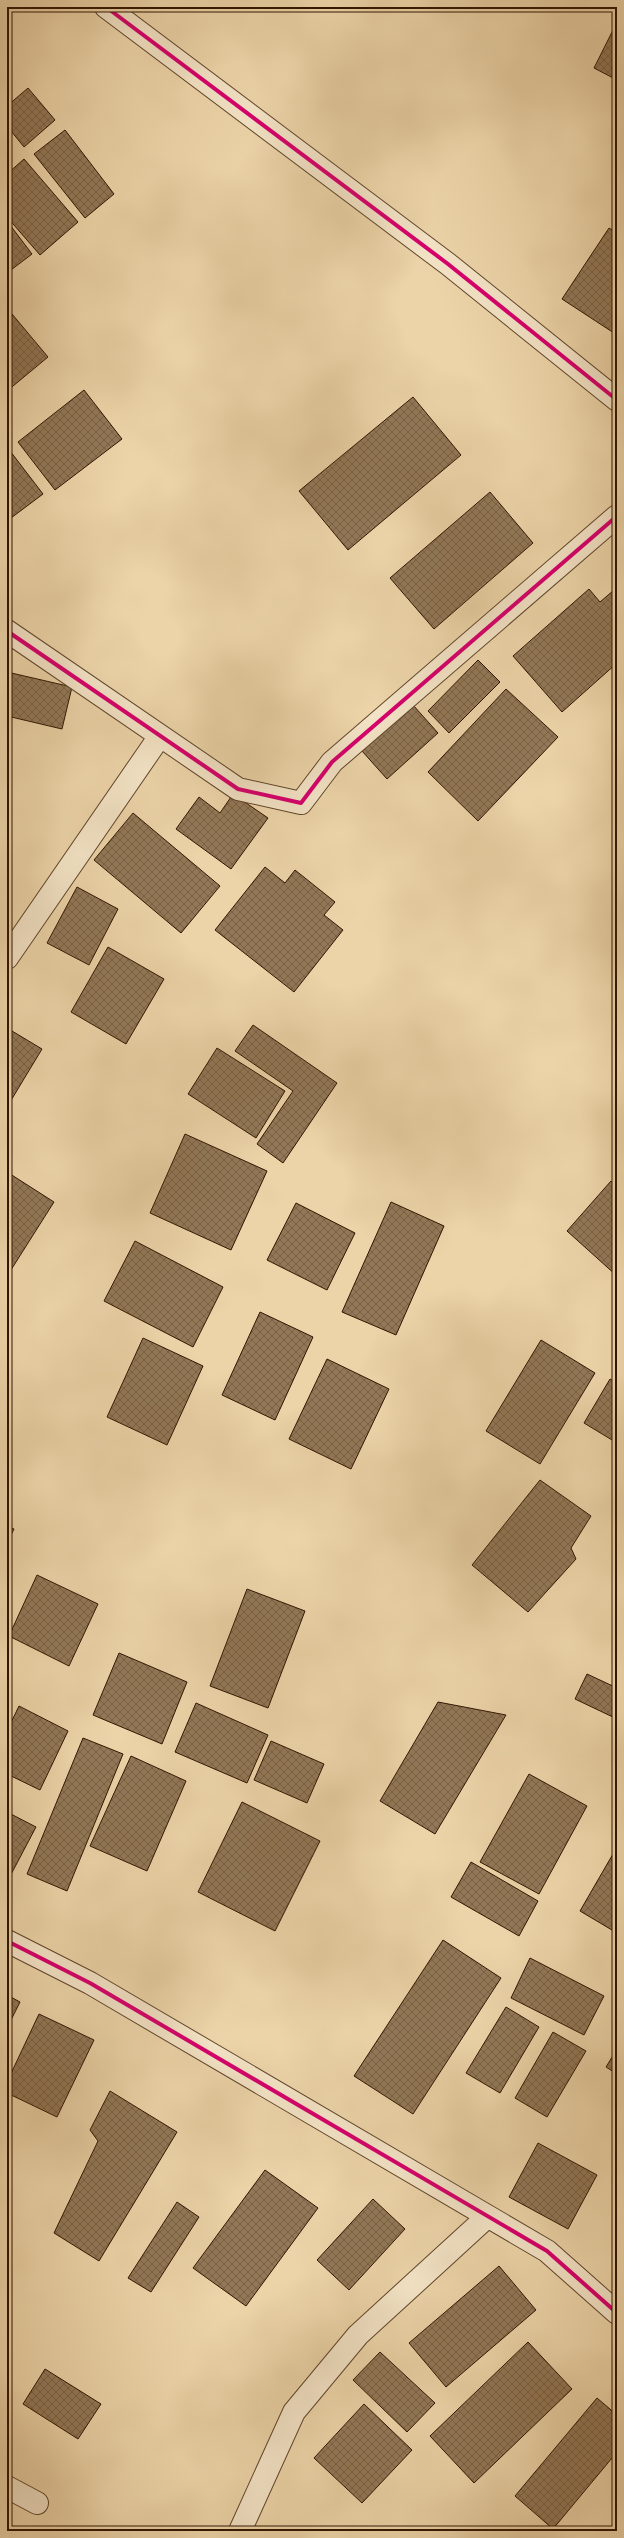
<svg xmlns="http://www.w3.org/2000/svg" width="624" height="2538" font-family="'IM FELL DW Pica',serif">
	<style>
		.building { fill: url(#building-cross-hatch); stroke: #311500 }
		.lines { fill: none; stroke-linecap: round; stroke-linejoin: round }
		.minor-casing { stroke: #60452a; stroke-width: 24 }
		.minor { stroke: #f3e3c6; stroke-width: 22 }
		.cycleway-casing { stroke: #f3e3c6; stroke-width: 6 }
		.cycleway { stroke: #d6006c; stroke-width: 4 }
	</style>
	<defs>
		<pattern id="building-cross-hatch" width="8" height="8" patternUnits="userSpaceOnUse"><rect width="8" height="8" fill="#927857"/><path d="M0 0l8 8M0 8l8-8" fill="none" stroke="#786146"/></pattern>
	</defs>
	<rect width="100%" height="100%" fill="#ecd4a8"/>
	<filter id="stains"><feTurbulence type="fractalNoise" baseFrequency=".005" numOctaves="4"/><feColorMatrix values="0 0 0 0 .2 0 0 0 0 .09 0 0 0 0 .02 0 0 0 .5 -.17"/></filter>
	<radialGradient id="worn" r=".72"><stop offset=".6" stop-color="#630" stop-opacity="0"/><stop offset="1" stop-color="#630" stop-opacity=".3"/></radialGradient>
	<path class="building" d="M 617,22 L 617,80 L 594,68 Z
		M 28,88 L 55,120 L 24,147 L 7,126 L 7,106 Z
		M 65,130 L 114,194 L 85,218 L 34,154 Z
		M 24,159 L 78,222 L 40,255 L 7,217 L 7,174 Z
		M 7,221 L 32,254 L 7,273 Z
		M 609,228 L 617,233 L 617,335 L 562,299 Z
		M 7,308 L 48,357 L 7,391 Z
		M 84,390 L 122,439 L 55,490 L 18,442 Z
		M 413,397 L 461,455 L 348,550 L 299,491 Z
		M 7,447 L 43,494 L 7,521 Z
		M 490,492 L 533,543 L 434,629 L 390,578 Z
		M 589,589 L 600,602 L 614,590 L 617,593 L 617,663 L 562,712 L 513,656 Z
		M 478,660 L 500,682 L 449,733 L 428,711 Z
		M 7,672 L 72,687 L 62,729 L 7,716 Z
		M 506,689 L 558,737 L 478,821 L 428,772 Z
		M 413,705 L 438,733 L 387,779 L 362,751 Z
		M 233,794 L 268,818 L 231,869 L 176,829 L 199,797 L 220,813 Z
		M 133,813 L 220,886 L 181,933 L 94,860 Z
		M 265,867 L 285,883 L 295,870 L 335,902 L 324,915 L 343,930 L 294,992 L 215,930 Z
		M 77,887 L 118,909 L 89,965 L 47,943 Z
		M 108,947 L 164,979 L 126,1044 L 71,1012 Z
		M 253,1025 L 337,1083 L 283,1163 L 257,1144 L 293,1091 L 235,1051 Z
		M 7,1028 L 42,1049 L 7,1107 Z
		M 217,1048 L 285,1091 L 256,1138 L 188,1094 Z
		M 185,1134 L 267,1171 L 231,1250 L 150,1213 Z
		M 7,1172 L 54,1202 L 9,1273 L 7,1271 Z
		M 611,1181 L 617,1187 L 617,1276 L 567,1231 Z
		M 391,1202 L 444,1226 L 396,1335 L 342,1312 Z
		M 296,1203 L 355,1233 L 327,1290 L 267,1260 Z
		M 135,1241 L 223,1287 L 193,1347 L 104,1301 Z
		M 260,1312 L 313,1337 L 275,1420 L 222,1395 Z
		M 143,1338 L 203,1366 L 167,1445 L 107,1417 Z
		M 541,1340 L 595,1373 L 540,1464 L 486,1431 Z
		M 327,1359 L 389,1389 L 351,1469 L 289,1439 Z
		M 610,1379 L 617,1383 L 617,1443 L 584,1423 Z
		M 540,1480 L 591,1516 L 571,1548 L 576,1559 L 528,1612 L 472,1565 Z
		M 7,1526 L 14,1529 L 7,1543 Z
		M 37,1575 L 98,1604 L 69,1666 L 9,1636 Z
		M 247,1589 L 305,1611 L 268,1708 L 210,1686 Z
		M 119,1653 L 187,1682 L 162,1744 L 93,1715 Z
		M 587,1674 L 617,1688 L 617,1719 L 575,1699 Z
		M 438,1702 L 506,1715 L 435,1834 L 380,1801 Z
		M 196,1703 L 268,1735 L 247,1783 L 175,1752 Z
		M 19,1706 L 68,1731 L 40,1790 L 7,1774 L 7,1731 Z
		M 83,1738 L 123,1754 L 67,1891 L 27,1874 Z
		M 271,1741 L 324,1764 L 307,1803 L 254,1780 Z
		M 131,1756 L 186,1781 L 147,1871 L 90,1846 Z
		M 529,1774 L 587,1806 L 539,1894 L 480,1862 Z
		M 242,1802 L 320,1841 L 275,1931 L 198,1892 Z
		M 7,1812 L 36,1827 L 7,1882 Z
		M 617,1847 L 617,1933 L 580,1911 Z
		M 471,1862 L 538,1901 L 519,1936 L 451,1897 Z
		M 443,1940 L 501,1978 L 413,2114 L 354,2076 Z
		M 530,1958 L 604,1996 L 584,2035 L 511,1998 Z
		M 7,1995 L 20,2002 L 7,2028 Z
		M 506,2007 L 539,2027 L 500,2093 L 466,2073 Z
		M 39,2014 L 94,2040 L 57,2117 L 7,2093 L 7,2082 Z
		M 553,2032 L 586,2051 L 547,2117 L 515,2098 Z
		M 617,2049 L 617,2074 L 606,2067 Z
		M 110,2091 L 177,2132 L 99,2261 L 54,2233 L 98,2141 L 90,2130 Z
		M 538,2143 L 597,2175 L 568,2229 L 509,2197 Z
		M 265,2170 L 318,2208 L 246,2306 L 193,2268 Z
		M 373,2199 L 405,2229 L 349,2290 L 317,2260 Z
		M 177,2202 L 199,2217 L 151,2292 L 128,2278 Z
		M 499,2266 L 536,2310 L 446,2387 L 409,2343 Z
		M 528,2342 L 572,2389 L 474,2483 L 430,2436 Z
		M 380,2352 L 435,2403 L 407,2432 L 353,2380 Z
		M 45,2369 L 101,2404 L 78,2439 L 23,2404 Z
		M 597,2398 L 617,2415 L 617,2452 L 553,2529 L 515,2496 Z
		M 364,2404 L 412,2450 L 362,2503 L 314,2458 Z"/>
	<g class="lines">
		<g class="minor-casing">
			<path id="minor" d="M 106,7 L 448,264 L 617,400
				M 7,631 L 238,789 L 301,803 L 332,762 L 617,516
				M 7,958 L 160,736
				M 7,1941 L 90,1983 L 547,2251 L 617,2313
				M 7,2487 L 37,2503
				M 240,2531 L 294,2412 L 358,2335 L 487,2217"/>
		</g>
		<use href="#minor" class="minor"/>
		<g class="cycleway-casing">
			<path id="cycleway" d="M 106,7 L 448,264 L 617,400
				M 7,631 L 238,789 L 301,803 L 332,762 L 617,516
				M 7,1941 L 90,1983 L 547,2251 L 617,2313"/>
		</g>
		<use href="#cycleway" class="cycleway"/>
	</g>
	<rect width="624" height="2538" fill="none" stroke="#ecd4a8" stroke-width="24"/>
	<rect x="8" y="8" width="608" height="2522" fill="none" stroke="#311500" stroke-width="2"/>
	<rect x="12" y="12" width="600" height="2514" fill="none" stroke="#311500"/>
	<rect width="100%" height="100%" filter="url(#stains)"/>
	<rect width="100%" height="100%" fill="url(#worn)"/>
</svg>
